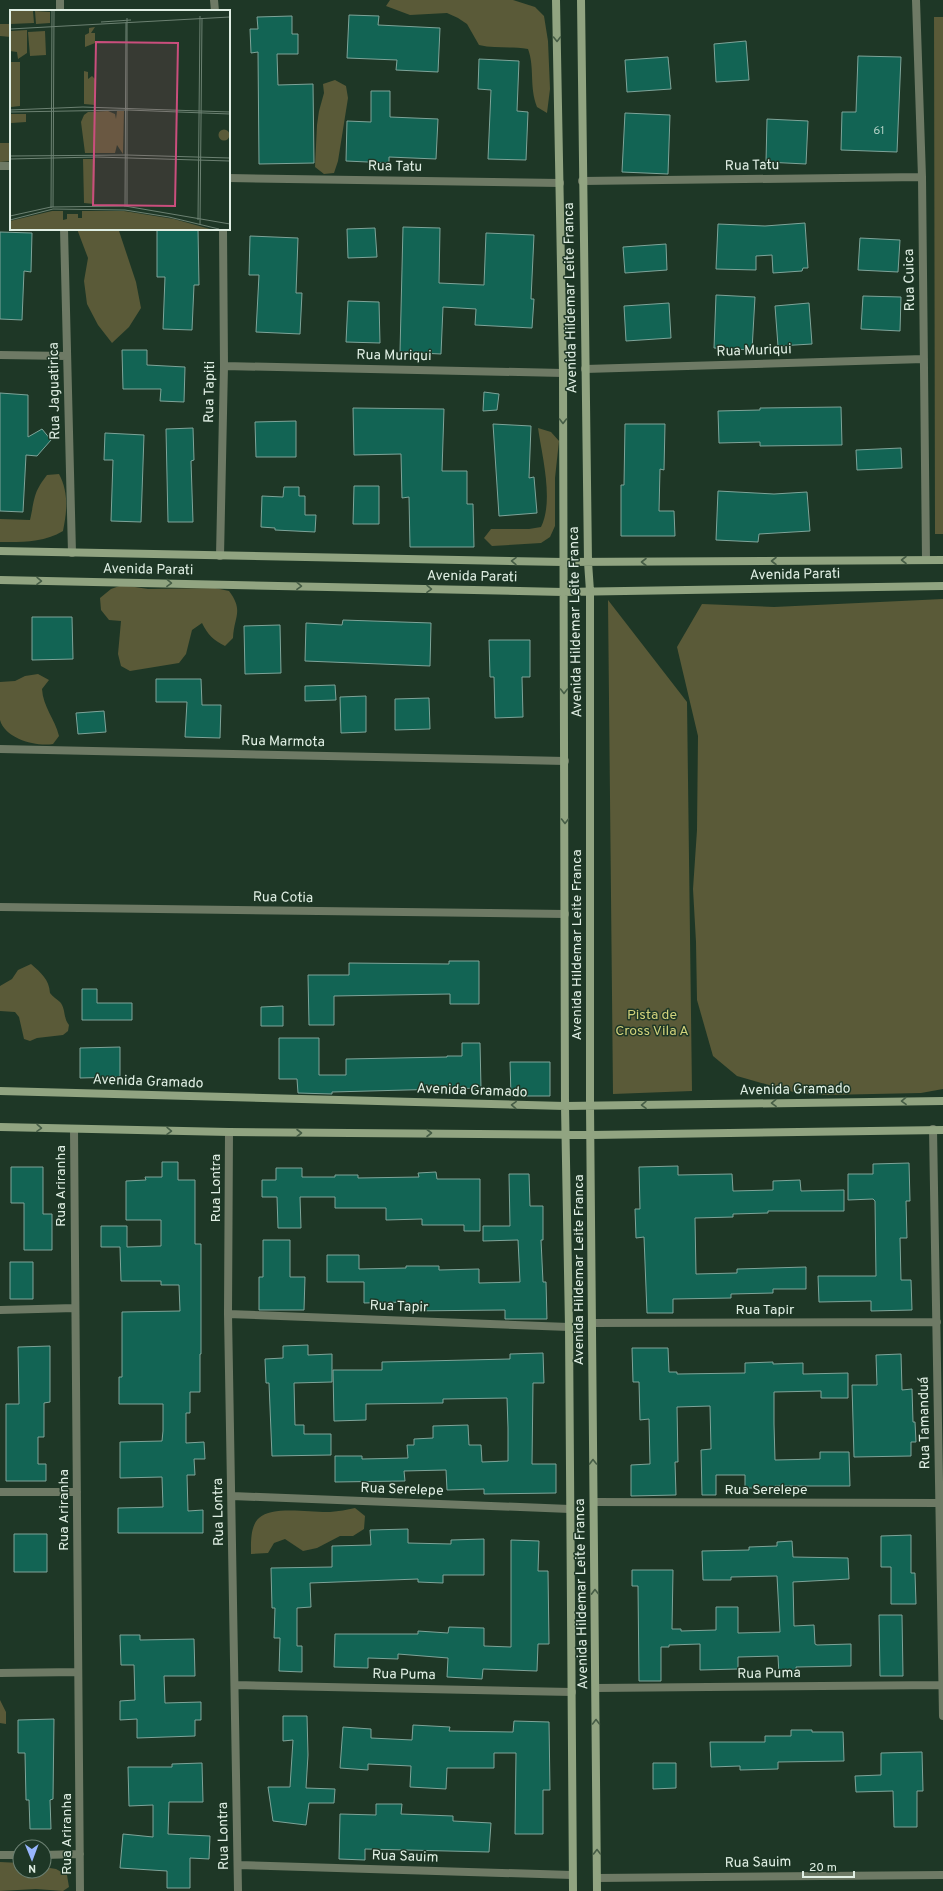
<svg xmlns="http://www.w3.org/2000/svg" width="943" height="1891" font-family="Overpass,sans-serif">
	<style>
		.green { fill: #5a5a38 }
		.building { fill: #126454; stroke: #7ea499 }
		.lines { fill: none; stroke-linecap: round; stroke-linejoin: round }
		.street { stroke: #6e7a65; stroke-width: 8 }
		.secondary { stroke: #91a481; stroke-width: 8 }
		.oneway { stroke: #465d46 }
		.labels { text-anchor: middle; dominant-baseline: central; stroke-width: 3; stroke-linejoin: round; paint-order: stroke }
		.number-label { font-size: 12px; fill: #acccc0 }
		.street-label { font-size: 14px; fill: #e0efe4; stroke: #1e3726 }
		.park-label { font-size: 14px; fill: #d1d17b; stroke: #1e3726 }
		.inset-road { fill: none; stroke: #6c8172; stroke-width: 1 }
		.view { fill: #ca4e7d; fill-opacity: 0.15; stroke: #ca4e7d; stroke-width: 2 }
		.inset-edge { fill: none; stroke: #e0efe4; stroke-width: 2 }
	</style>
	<rect width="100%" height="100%" fill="#1e3726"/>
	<path class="green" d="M 390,0 L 513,0 L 535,7 L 544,16 L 548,41 L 550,89 L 547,113 L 537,107 C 529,86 535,68 528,49 C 511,46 495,49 479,45 L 467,24 L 458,18 L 447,13 L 410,15 L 386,6 Z
		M 934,17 L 943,17 L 943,534 L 935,534 Z
		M 0,24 L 11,24 L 11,37 L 0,36 Z
		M 335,80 L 346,86 L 348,98 L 338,161 L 334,173 L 324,174 L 315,167 L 317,125 L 319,111 L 324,93 L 323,84 Z
		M 0,143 L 11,143 L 11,161 L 0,162 Z
		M 77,229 L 116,229 L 119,231 L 136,282 L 141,308 L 129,327 L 112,343 L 98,325 L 87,304 L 84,281 L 88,258 Z
		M 538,428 L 551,432 L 559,441 L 555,478 L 555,526 L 550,537 L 541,543 L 492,546 L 484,538 L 491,529 L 529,529 L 541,527 C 554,501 542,456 538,428 Z
		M 59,474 C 69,493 67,511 63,531 C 43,543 22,542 0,542 L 0,519 L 30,520 C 35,498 33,493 47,475 Z
		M 122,585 L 148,589 L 215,588 L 229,591 C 244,611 234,616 233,638 L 225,646 C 213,640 208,635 202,623 L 192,630 L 186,654 L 179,663 L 130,671 L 121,666 L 118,654 L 121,621 L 109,620 L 101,610 L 100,598 L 111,589 Z
		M 943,599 L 943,1089 L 921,1093 L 826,1095 L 797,1093 L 737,1076 L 713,1056 L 697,1000 L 696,942 L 693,889 L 697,830 L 698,736 L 677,647 L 702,604 L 774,607 Z
		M 608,600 L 687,702 L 692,1091 L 613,1094 Z
		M 38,674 L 49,680 L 42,689 C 43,707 55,719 59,736 L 53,744 C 37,747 5,739 0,720 C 0,709 0,694 0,682 L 15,681 L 25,676 Z
		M 31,964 C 41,973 49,979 50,993 C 53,997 57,999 60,1002 C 66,1009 63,1018 69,1025 L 68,1031 L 63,1035 L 37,1038 L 30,1041 L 24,1039 L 19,1017 L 15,1012 L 0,1011 L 0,986 L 12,979 L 18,970 Z
		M 355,1508 L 365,1516 L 364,1529 L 353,1536 L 340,1536 L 317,1548 L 303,1551 L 285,1539 L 274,1543 L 268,1553 L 251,1554 C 251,1543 250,1526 259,1518 C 273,1505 312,1513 330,1512 C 339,1511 347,1510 355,1508 Z
		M 0,1700 L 6,1712 L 6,1724 L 0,1723 Z
		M 0,1862 L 20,1863 L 20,1871 L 44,1871 L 44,1867 L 56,1869 L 67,1875 L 69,1887 L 63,1891 L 36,1889 L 0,1891 Z"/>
	<path class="building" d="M 349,15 L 379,16 L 378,25 L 440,28 L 438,72 L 396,70 L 397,60 L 347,58 Z
		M 292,16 L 292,34 L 298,34 L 298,54 L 277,54 L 278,85 L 313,84 L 314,163 L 259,164 L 258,52 L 251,53 L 250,29 L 258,29 L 257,17 Z
		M 746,41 L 749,80 L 716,82 L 714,44 Z
		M 858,56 L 901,57 L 897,152 L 841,150 L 842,112 L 856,112 Z
		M 668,57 L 671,89 L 627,92 L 625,60 Z
		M 479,59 L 519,61 L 517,111 L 528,112 L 526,160 L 488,159 L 491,90 L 478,89 Z
		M 371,91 L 390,91 L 390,117 L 438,119 L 436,159 L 389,157 L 389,163 L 346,161 L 347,121 L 371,122 Z
		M 625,113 L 670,115 L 668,174 L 622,172 Z
		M 767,119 L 808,121 L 806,164 L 766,162 Z
		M 805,223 L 808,268 L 803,268 L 802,271 L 773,273 L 772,255 L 756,256 L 756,270 L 716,269 L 718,224 L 765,226 Z
		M 403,227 L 440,228 L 439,283 L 484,285 L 486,233 L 534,235 L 531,299 L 534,299 L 532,328 L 475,325 L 476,309 L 443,307 L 441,354 L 400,352 Z
		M 375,228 L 377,257 L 348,258 L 347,229 Z
		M 157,229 L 198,229 L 199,285 L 194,285 L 192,330 L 163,329 L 165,277 L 157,277 Z
		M 0,232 L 32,233 L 31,272 L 24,271 L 22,320 L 0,319 Z
		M 250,236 L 298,238 L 296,293 L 302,293 L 300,334 L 256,332 L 259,275 L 249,275 Z
		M 860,238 L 900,240 L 898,272 L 858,270 Z
		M 666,244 L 667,270 L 625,273 L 623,247 Z
		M 716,295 L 755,297 L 752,350 L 714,348 Z
		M 863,296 L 901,297 L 900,331 L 861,329 Z
		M 348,301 L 379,302 L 380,343 L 346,342 Z
		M 669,303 L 671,338 L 626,341 L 624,306 Z
		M 809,303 L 812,344 L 778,346 L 775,306 Z
		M 122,350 L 147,350 L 147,365 L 185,367 L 184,402 L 160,401 L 161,389 L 123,389 Z
		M 484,392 L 499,394 L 497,410 L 483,411 Z
		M 0,393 L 28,395 L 28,437 L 42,429 L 51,440 L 37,456 L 26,455 L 23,512 L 0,511 Z
		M 841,407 L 842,445 L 760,446 L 760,442 L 719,443 L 718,411 L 760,410 L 760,408 Z
		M 353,408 L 444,409 L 442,471 L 467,471 L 467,504 L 473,504 L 474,547 L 410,547 L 409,497 L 402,498 L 401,454 L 354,455 Z
		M 296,421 L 296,457 L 256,457 L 255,422 Z
		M 493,424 L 531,426 L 529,478 L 534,477 L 537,513 L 499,516 Z
		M 625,424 L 665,424 L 664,470 L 660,469 L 659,511 L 674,511 L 675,536 L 621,536 L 621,485 L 624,485 Z
		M 193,428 L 194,460 L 191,461 L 193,522 L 168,522 L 166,429 Z
		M 105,433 L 144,435 L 141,522 L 111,521 L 113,460 L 104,460 Z
		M 901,448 L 902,468 L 857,470 L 856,450 Z
		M 354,486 L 379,486 L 379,524 L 353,524 Z
		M 284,487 L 299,487 L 299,496 L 305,496 L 305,515 L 316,515 L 315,532 L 275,530 L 275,528 L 261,527 L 262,496 L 283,497 Z
		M 718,491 L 774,494 L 807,492 L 810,531 L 759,534 L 758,542 L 716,540 Z
		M 32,617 L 72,617 L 73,659 L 32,660 Z
		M 343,620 L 431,623 L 430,666 L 305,661 L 306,623 L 342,625 Z
		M 280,625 L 281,673 L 245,674 L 244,626 Z
		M 489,640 L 530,640 L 530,677 L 522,677 L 523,717 L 495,718 L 494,677 L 490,677 Z
		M 156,679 L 201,679 L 202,705 L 221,705 L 220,738 L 185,737 L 187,702 L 156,702 Z
		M 335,685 L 336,700 L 305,701 L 305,686 Z
		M 366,696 L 366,732 L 341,733 L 340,697 Z
		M 429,698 L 430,729 L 395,730 L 395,699 Z
		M 104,711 L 106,732 L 78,734 L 76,713 Z
		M 449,961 L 479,961 L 479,1004 L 450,1004 L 450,994 L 334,996 L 334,1025 L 309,1025 L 308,975 L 349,975 L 349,963 L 449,964 Z
		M 82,989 L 97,989 L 97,1003 L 132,1003 L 132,1020 L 82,1020 Z
		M 283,1006 L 283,1026 L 261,1026 L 261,1007 Z
		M 279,1038 L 319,1038 L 319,1075 L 346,1075 L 346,1059 L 447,1057 L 447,1056 L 462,1056 L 462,1043 L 480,1043 L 481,1088 L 332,1092 L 332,1094 L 298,1093 L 297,1079 L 279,1079 Z
		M 120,1047 L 120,1077 L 80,1078 L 80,1048 Z
		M 510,1062 L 550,1062 L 550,1096 L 511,1096 Z
		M 162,1162 L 178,1162 L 178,1180 L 195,1180 L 195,1244 L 201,1244 L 201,1354 L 200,1354 L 200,1392 L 190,1392 L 190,1413 L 186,1413 L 186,1443 L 204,1442 L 205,1459 L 194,1459 L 195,1475 L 187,1475 L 188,1511 L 203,1510 L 203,1533 L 118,1533 L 118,1508 L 163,1507 L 162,1477 L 120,1478 L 120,1442 L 162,1441 L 163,1431 L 163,1404 L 119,1404 L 119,1377 L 122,1377 L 122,1312 L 180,1311 L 179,1285 L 161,1285 L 161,1281 L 121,1281 L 120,1247 L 101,1247 L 101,1226 L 127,1226 L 127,1247 L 161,1246 L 161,1220 L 126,1220 L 126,1181 L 146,1180 L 145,1177 L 162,1177 Z
		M 909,1163 L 910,1201 L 906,1201 L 907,1238 L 900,1238 L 901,1280 L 911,1280 L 912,1310 L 871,1311 L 871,1301 L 819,1302 L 818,1276 L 876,1276 L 875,1201 L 873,1199 L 848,1200 L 848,1174 L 873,1174 L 873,1164 Z
		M 678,1166 L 678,1175 L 732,1174 L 733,1191 L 773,1190 L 773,1181 L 800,1180 L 801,1191 L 844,1190 L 844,1211 L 768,1211 L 768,1213 L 733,1214 L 733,1217 L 695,1218 L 696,1274 L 737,1273 L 737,1269 L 806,1267 L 806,1289 L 773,1289 L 773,1293 L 731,1294 L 731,1298 L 673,1299 L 673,1313 L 647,1313 L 644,1237 L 636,1238 L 635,1209 L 640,1209 L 639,1167 Z
		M 11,1167 L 43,1167 L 43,1214 L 52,1214 L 52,1250 L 24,1250 L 24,1203 L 11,1203 Z
		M 276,1168 L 302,1168 L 302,1177 L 335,1177 L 335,1175 L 358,1175 L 358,1178 L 419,1177 L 418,1173 L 436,1172 L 437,1179 L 480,1179 L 480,1231 L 464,1231 L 464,1225 L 422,1225 L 422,1219 L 386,1220 L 386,1208 L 335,1208 L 335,1197 L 300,1197 L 301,1228 L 278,1228 L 277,1197 L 262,1197 L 262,1180 L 276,1180 Z
		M 509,1174 L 529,1174 L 530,1206 L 543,1206 L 543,1240 L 541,1240 L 543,1282 L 546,1282 L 547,1319 L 505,1319 L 505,1310 L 406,1311 L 406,1302 L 364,1303 L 364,1282 L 327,1282 L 327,1255 L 359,1255 L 359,1269 L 406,1268 L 406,1266 L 439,1266 L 439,1270 L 479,1269 L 479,1283 L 520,1282 L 518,1240 L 483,1241 L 483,1226 L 510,1226 Z
		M 263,1240 L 290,1240 L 290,1277 L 305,1277 L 304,1310 L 259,1310 L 259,1277 L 263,1277 Z
		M 10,1262 L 33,1262 L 33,1299 L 10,1299 Z
		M 308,1345 L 308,1355 L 332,1354 L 332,1382 L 294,1383 L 295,1425 L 304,1425 L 304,1434 L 331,1434 L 331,1455 L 272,1456 L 269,1383 L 266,1383 L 265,1359 L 283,1358 L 283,1346 Z
		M 50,1346 L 50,1402 L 44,1403 L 44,1437 L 38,1437 L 38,1464 L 46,1464 L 46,1481 L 6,1481 L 6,1404 L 19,1404 L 18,1347 Z
		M 632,1348 L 668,1348 L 669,1372 L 677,1372 L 677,1374 L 745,1373 L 745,1363 L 773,1362 L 773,1364 L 803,1363 L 803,1374 L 848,1373 L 848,1398 L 821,1398 L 821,1391 L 774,1392 L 774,1424 L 775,1460 L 820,1459 L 820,1452 L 849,1452 L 850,1486 L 775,1486 L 775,1488 L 745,1488 L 745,1475 L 716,1475 L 716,1495 L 702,1495 L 701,1450 L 711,1449 L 710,1406 L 677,1407 L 678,1462 L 675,1462 L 676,1495 L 631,1496 L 631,1465 L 650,1464 L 649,1419 L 640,1420 L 639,1382 L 633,1382 Z
		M 543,1353 L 544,1383 L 533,1383 L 532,1464 L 556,1464 L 556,1493 L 484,1494 L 484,1489 L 447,1490 L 446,1470 L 404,1471 L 405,1481 L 335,1482 L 335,1456 L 362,1456 L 362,1459 L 408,1458 L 407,1445 L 414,1445 L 414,1439 L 433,1438 L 433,1426 L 468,1425 L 469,1445 L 481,1445 L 482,1462 L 508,1461 L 508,1428 L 507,1398 L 443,1399 L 443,1403 L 366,1404 L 366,1420 L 334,1421 L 333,1370 L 382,1370 L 382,1362 L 510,1359 L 510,1354 Z
		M 901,1354 L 902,1390 L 912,1389 L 913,1422 L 915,1422 L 916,1442 L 911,1442 L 911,1456 L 854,1457 L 852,1385 L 877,1385 L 876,1355 Z
		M 408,1529 L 408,1543 L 451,1544 L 451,1540 L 484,1539 L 484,1575 L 443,1575 L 443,1583 L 418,1582 L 418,1579 L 310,1583 L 311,1607 L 297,1608 L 297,1646 L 302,1646 L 302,1672 L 279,1671 L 280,1638 L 274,1638 L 275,1608 L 272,1608 L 271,1568 L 332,1567 L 332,1546 L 371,1545 L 370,1530 Z
		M 14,1534 L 47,1534 L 47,1572 L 14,1572 Z
		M 911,1535 L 911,1573 L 915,1573 L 916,1604 L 891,1604 L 891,1567 L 881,1567 L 881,1536 Z
		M 511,1540 L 539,1541 L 538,1571 L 548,1571 L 549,1644 L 538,1644 L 537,1671 L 483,1669 L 482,1679 L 447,1677 L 448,1658 L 398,1654 L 398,1659 L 368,1658 L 368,1668 L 334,1667 L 335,1634 L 418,1634 L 418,1631 L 448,1633 L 449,1627 L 484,1628 L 484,1646 L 511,1647 Z
		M 792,1541 L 793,1557 L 848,1558 L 849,1579 L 793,1582 L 794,1626 L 814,1625 L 815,1644 L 817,1645 L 851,1644 L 851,1666 L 796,1667 L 797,1674 L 779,1675 L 778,1656 L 738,1657 L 738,1669 L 700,1670 L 700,1644 L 669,1645 L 669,1647 L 661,1647 L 661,1681 L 639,1681 L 638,1586 L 632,1586 L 632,1570 L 673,1570 L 672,1629 L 681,1629 L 681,1631 L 716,1630 L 716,1607 L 738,1607 L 738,1633 L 780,1632 L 777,1576 L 731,1577 L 731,1580 L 703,1580 L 702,1551 L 749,1550 L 749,1547 L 777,1546 L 777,1542 Z
		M 879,1615 L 902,1615 L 903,1676 L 880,1676 Z
		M 120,1635 L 140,1635 L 140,1640 L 194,1639 L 195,1676 L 164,1676 L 165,1703 L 201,1702 L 201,1720 L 195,1720 L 195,1736 L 137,1738 L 137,1719 L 120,1720 L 120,1701 L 135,1700 L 134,1665 L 121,1665 Z
		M 283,1716 L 307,1716 L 308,1755 L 306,1788 L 335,1789 L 334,1803 L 309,1803 L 306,1825 L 273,1821 L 268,1787 L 290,1787 L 293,1740 L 283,1741 Z
		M 54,1719 L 53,1799 L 50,1800 L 51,1829 L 30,1829 L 29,1800 L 26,1800 L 25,1753 L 18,1753 L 18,1720 Z
		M 514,1721 L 549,1722 L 550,1790 L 543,1790 L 543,1834 L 515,1834 L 516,1753 L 494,1753 L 494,1768 L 447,1768 L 446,1789 L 410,1787 L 411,1766 L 368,1764 L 368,1770 L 340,1768 L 343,1727 L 371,1729 L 371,1738 L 412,1740 L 413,1725 L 450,1727 L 449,1731 L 513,1732 Z
		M 791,1730 L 812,1730 L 812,1732 L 843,1732 L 844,1761 L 778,1762 L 778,1769 L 740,1770 L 740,1766 L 711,1767 L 710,1742 L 765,1742 L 765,1736 L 791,1736 Z
		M 922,1752 L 923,1791 L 917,1791 L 917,1827 L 894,1827 L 893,1791 L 856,1792 L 855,1776 L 881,1775 L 881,1753 Z
		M 202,1763 L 203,1802 L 169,1802 L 168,1834 L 210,1836 L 209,1859 L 190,1858 L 190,1888 L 167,1888 L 167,1871 L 120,1868 L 123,1834 L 153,1837 L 153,1805 L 129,1806 L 128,1767 L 172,1767 L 172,1764 Z
		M 653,1763 L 676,1763 L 676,1788 L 653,1789 Z
		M 376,1804 L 402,1804 L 401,1814 L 453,1816 L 453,1821 L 491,1823 L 489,1852 L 365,1849 L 365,1860 L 339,1859 L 340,1814 L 376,1815 Z"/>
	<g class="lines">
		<path class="street" d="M 60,0 L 60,11
			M 214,0 L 215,11
			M 916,0 L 922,177 L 926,560
			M 0,166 L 11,166
			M 229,178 L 560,183
			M 582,181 L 922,177
			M 64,229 L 72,553
			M 0,355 L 67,356
			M 224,366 L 563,373
			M 585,369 L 924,359
			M 220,556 L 224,366 L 223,229
			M 0,749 L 565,761
			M 0,907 L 565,914
			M 74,1129 L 80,1891
			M 933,1129 L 943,1716
			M 229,1132 L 228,1314 L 238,1891
			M 0,1310 L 75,1308
			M 228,1314 L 569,1327
			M 592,1323 L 937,1322
			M 0,1492 L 77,1492
			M 232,1496 L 570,1509
			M 594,1502 L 939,1503
			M 0,1673 L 78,1672
			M 235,1685 L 572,1692
			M 596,1688 L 942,1685
			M 0,1855 L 20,1855
			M 44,1855 L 80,1854
			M 238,1865 L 572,1875
			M 597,1878 L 943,1875"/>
		<path class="secondary" d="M 556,0 L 563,373 L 565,1106 L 569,1327 L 573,1891
			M 581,0 L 588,562 L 590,591 L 590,1106 L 597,1891
			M 0,551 L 563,562 L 943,560
			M 0,580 L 563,592 L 943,586
			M 0,1091 L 565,1106 L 943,1101
			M 0,1127 L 229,1132 L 591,1135 L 943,1130"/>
	</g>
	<defs><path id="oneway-chevron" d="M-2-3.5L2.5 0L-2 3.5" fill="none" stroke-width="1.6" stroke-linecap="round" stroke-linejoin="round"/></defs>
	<g class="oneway">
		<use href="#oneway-chevron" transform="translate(557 39) rotate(89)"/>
		<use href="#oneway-chevron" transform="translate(563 421) rotate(90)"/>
		<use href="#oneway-chevron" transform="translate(904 560) rotate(180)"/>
		<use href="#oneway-chevron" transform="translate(514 561) rotate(-179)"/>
		<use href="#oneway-chevron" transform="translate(774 561) rotate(180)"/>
		<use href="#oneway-chevron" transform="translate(644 562) rotate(180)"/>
		<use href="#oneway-chevron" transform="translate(39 581) rotate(1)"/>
		<use href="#oneway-chevron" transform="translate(169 583) rotate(1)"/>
		<use href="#oneway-chevron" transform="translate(299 586) rotate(1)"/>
		<use href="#oneway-chevron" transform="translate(429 589) rotate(1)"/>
		<use href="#oneway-chevron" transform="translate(564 691) rotate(90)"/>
		<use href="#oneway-chevron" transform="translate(565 821) rotate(90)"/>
		<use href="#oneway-chevron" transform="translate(904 1101) rotate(179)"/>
		<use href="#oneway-chevron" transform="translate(774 1103) rotate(179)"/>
		<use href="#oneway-chevron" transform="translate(514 1105) rotate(-178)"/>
		<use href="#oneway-chevron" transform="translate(644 1105) rotate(179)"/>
		<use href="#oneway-chevron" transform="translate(39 1128) rotate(2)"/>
		<use href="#oneway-chevron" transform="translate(169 1131) rotate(1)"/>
		<use href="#oneway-chevron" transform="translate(299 1133)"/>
		<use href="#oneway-chevron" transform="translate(429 1133)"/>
		<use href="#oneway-chevron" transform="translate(593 1462) rotate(-91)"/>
		<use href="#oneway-chevron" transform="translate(595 1592) rotate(-91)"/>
		<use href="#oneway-chevron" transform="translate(596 1722) rotate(-90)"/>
		<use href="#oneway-chevron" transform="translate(597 1852) rotate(-90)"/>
	</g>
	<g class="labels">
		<g class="number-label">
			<text x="879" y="131">61</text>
		</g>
		<g class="street-label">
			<text transform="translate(752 166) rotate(-1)">Rua Tatu</text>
			<text transform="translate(395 167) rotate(1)">Rua Tatu</text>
			<text transform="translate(910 280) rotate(-91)">Rua Cuica</text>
			<text transform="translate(571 298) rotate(-91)">Avenida Hildemar Leite Franca</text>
			<text transform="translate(754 351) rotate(-2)">Rua Muriqui</text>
			<text transform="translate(394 356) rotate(1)">Rua Muriqui</text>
			<text transform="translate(55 391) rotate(-91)">Rua Jaguatirica</text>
			<text transform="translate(210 392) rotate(-89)">Rua Tapiti</text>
			<text transform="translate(148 570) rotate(1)">Avenida Parati</text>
			<text transform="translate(795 575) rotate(-1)">Avenida Parati</text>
			<text transform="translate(472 577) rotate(1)">Avenida Parati</text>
			<text transform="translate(576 622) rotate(-91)">Avenida Hildemar Leite Franca</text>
			<text transform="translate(283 742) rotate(1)">Rua Marmota</text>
			<text transform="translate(283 898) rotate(1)">Rua Cotia</text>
			<text transform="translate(577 945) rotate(-90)">Avenida Hildemar Leite Franca</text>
			<text transform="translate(148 1082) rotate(2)">Avenida Gramado</text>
			<text transform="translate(795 1090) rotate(-1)">Avenida Gramado</text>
			<text transform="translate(472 1091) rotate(2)">Avenida Gramado</text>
			<text transform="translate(61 1186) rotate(-90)">Rua Ariranha</text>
			<text transform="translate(216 1188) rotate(-90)">Rua Lontra</text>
			<text transform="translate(579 1270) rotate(-90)">Avenida Hildemar Leite Franca</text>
			<text transform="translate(399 1307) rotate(2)">Rua Tapir</text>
			<text x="765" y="1310">Rua Tapir</text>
			<text transform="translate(925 1423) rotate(-91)">Rua Tamanduá</text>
			<text transform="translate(402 1490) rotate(2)">Rua Serelepe</text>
			<text x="766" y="1490">Rua Serelepe</text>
			<text transform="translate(64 1510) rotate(-90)">Rua Ariranha</text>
			<text transform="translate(219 1512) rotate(-91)">Rua Lontra</text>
			<text transform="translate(582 1594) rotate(-91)">Avenida Hildemar Leite Franca</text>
			<text transform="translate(769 1674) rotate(-1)">Rua Puma</text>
			<text transform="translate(404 1675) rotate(1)">Rua Puma</text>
			<text transform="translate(67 1834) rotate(-90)">Rua Ariranha</text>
			<text transform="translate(224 1836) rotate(-91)">Rua Lontra</text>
			<text transform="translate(405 1857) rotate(2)">Rua Sauim</text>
			<text transform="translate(758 1863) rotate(-1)">Rua Sauim</text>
		</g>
		<g class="park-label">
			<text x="652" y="1015">Pista de<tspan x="652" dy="16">Cross Vila A</tspan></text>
		</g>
	</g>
	<g transform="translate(10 10)">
		<rect width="220" height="220" fill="#1e3726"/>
		<path d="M 0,1 L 23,1 L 24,13 L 0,14 ZM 25,1 L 40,2 L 40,13 L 26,14 ZM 85,17 L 81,23 L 85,23 L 85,33 L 75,37 L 75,25 L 79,23 L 79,18 ZM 17,20 L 17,43 L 8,49 L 7,42 L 0,41 L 1,21 ZM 35,21 L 36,45 L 20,46 L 18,22 ZM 1,52 L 10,52 L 10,96 L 1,97 ZM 74,61 L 78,62 L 78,69 L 82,66 L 85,69 L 85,95 L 74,94 ZM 98,101 L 105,104 L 106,109 L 107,101 L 114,101 L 113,144 L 107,135 L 105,143 L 75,143 L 71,112 L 74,105 L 78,102 ZM 1,104 L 16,104 L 16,112 L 1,113 ZM208.5 125a5.5 5.5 0 1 1 11 0a5.5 5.5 0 1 1-11 0ZM 73,149 L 85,149 L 84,194 L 74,193 ZM 42,201 L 53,201 L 53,210 L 57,209 L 57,204 L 68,204 L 68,208 L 72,208 L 72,201 L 114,201 L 164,209 L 200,219 L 0,219 L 0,211 Z" fill="#5a5a38"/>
		<path class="inset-road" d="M 117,8 L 117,197M 91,12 L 121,10M 0,19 L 220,7M 0,100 L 73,97 L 220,102M 0,102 L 118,100 L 220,104M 0,146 L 117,145 L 220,148M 0,149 L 86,147 L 220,151M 43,197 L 44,1M 115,197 L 116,12M 41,198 L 42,1M 0,206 L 41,197 L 115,196 L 220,214M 0,210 L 43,199 L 115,200 L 159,207 L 209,219M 188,210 L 190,6M 190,215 L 192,8"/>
		<path class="view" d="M 86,32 L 168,33 L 165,196 L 83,195 Z"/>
		<rect width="220" height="220" class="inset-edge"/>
	</g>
	<g transform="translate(32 1859) rotate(179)"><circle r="19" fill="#1e3726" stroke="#6c8172"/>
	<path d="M0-3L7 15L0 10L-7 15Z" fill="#97b6fd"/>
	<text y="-6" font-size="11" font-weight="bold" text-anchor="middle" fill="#e0efe4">N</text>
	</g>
	<path d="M803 1871v6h51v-6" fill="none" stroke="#e0efe4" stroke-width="2"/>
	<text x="809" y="1871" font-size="12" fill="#e0efe4" stroke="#1e3726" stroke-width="3" paint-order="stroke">20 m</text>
</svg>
